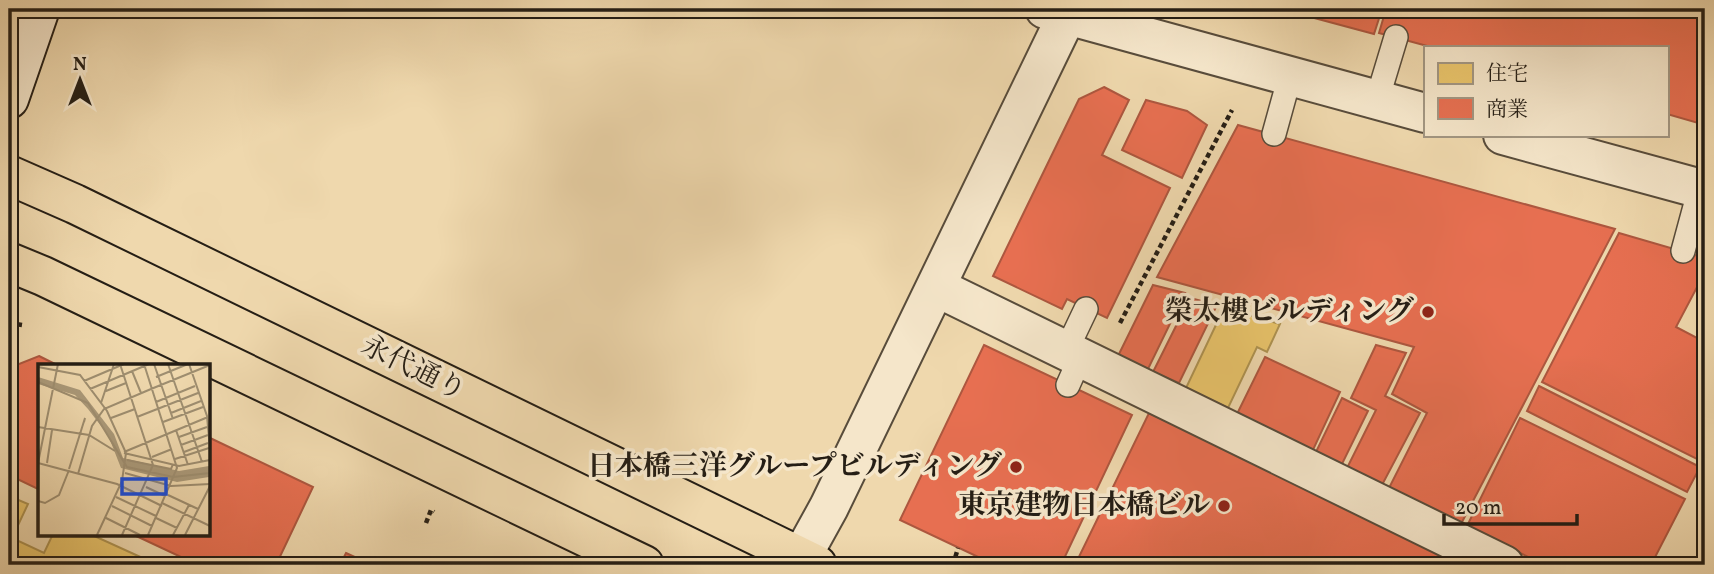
<svg xmlns="http://www.w3.org/2000/svg" width="1714" height="574" font-family="Vollkorn,'Noto Serif JP',serif">
	<style>
		.homes { fill: #e9c46a; stroke: #ae9250; stroke-width: 2 }
		.shops { fill: #e76f51; stroke: #ad573f; stroke-width: 2 }
		.lines { fill: none; stroke-linecap: round; stroke-linejoin: round }
		.service-casing { stroke: #584c3b; stroke-width: 26 }
		.minor-casing { stroke: #584c3b; stroke-width: 42 }
		.tertiary-casing { stroke: #584c3b; stroke-width: 42 }
		.secondary-casing { stroke: #251e15; stroke-width: 42 }
		.trunk-casing { stroke: #251e15; stroke-width: 42 }
		.path { stroke: #251e15; stroke-width: 4.5; stroke-dasharray: 5 3.5; stroke-linecap: butt }
		.service { stroke: #f5e6ca; stroke-width: 23 }
		.minor { stroke: #f5e6ca; stroke-width: 38 }
		.tertiary { stroke: #f5e6ca; stroke-width: 38 }
		.secondary { stroke: #f5e6ca; stroke-width: 38 }
		.trunk { stroke: #efd8ad; stroke-width: 38 }
		.poi-dot { fill: #8f2418; stroke: #f5e6ca; stroke-width: 2.5 }
		.labels { text-anchor: middle; dominant-baseline: central; stroke-width: 7; stroke-linejoin: round; paint-order: stroke }
		.poi-label { font-size: 28px; font-weight: bold; fill: #251e15; stroke: #f5e6ca; text-anchor: end }
		.street-label { font-size: 28px; fill: #251e15; stroke: #f5e6ca }
		.inset-road { fill: none; stroke: #9e8e70; stroke-width: 2 }
		.view { fill: #1d4ed8; fill-opacity: 0.15; stroke: #1d4ed8; stroke-width: 3.5 }
		.inset-edge { fill: none; stroke: #251e15; stroke-width: 3.5 }
	</style>
	<rect width="100%" height="100%" fill="#efd8ad"/>
	<filter id="stains"><feTurbulence type="fractalNoise" baseFrequency=".00286" numOctaves="4"/><feColorMatrix values="0 0 0 0 .2 0 0 0 0 .09 0 0 0 0 .02 0 0 0 .5 -.17"/></filter>
	<radialGradient id="worn" r=".72"><stop offset=".6" stop-color="#630" stop-opacity="0"/><stop offset="1" stop-color="#630" stop-opacity=".3"/></radialGradient>
	<path class="homes" d="M 1224,308 L 1280,324 L 1267,352 L 1257,347 L 1228,408 L 1186,388 Z
		M 9,496 L 28,504 L 12,538 L 44,553 L 53,534 L 90,534 L 158,565 L 9,565 Z"/>
	<path class="shops" d="M 1293,9 L 1382,9 L 1374,34 L 1292,12 Z
		M 1386,9 L 1691,9 L 1705,13 L 1705,125 L 1667,114 L 1667,47 L 1431,47 L 1379,33 Z
		M 1104,87 L 1129,100 L 1102,155 L 1170,188 L 1107,318 L 1067,299 L 1062,309 L 993,276 L 1079,99 Z
		M 1146,100 L 1187,111 L 1207,125 L 1182,178 L 1122,150 Z
		M 1238,125 L 1615,229 L 1461,524 L 1388,490 L 1427,413 L 1392,394 L 1414,347 L 1157,277 Z
		M 1619,233 L 1705,258 L 1705,272 L 1676,327 L 1705,342 L 1705,453 L 1701,461 L 1542,382 Z
		M 1153,285 L 1185,293 L 1148,369 L 1118,356 Z
		M 1190,298 L 1217,305 L 1179,383 L 1153,372 Z
		M 984,345 L 1132,415 L 1061,565 L 995,565 L 900,520 Z
		M 1376,345 L 1406,353 L 1385,396 L 1420,413 L 1382,485 L 1347,468 L 1376,410 L 1351,398 Z
		M 39,356 L 59,366 L 40,366 L 40,490 L 9,475 L 9,368 Z
		M 1265,357 L 1340,392 L 1312,452 L 1236,416 Z
		M 1539,386 L 1700,467 L 1687,492 L 1527,411 Z
		M 1342,398 L 1368,411 L 1341,466 L 1315,454 Z
		M 1149,413 L 1471,565 L 1075,565 Z
		M 1520,418 L 1685,499 L 1651,565 L 1544,565 L 1467,526 Z
		M 208,437 L 313,487 L 276,565 L 198,565 L 132,534 L 208,534 Z
		M 346,553 L 372,565 L 340,565 Z"/>
	<g class="lines">
		<g class="service-casing">
			<path id="service" d="M 1377,100 L 1396,37
				M 1274,134 L 1290,76
				M 1683,251 L 1700,188
				M 1066,351 L 1086,309
				M 1068,385 L 1080,358"/>
		</g>
		<g class="minor-casing">
			<path id="minor" d="M 936,287 L 1504,565
				M 797,565 L 829,507 L 1070,9"/>
		</g>
		<g class="tertiary-casing">
			<path id="tertiary" d="M 1045,9 L 1425,113
				M 1503,135 L 1705,190"/>
		</g>
		<g class="secondary-casing">
			<path id="secondary" d="M 9,99 L 40,9"/>
		</g>
		<g class="trunk-casing">
			<path id="trunk" d="M 9,175 L 75,204 L 817,565
				M 9,262 L 43,276 L 644,565"/>
		</g>
		<path class="path" d="M 9,323 L 22,325
			M 1120,323 L 1232,110
			M 426,523 L 431,510 L 434,512
			M 953,565 L 958,548"/>
		<use href="#service" class="service"/>
		<use href="#minor" class="minor"/>
		<use href="#tertiary" class="tertiary"/>
		<use href="#secondary" class="secondary"/>
		<use href="#trunk" class="trunk"/>
	</g>
	<g class="poi-dot">
		<circle cx="1428" cy="312" r="7"/>
		<circle cx="1016" cy="467" r="7"/>
		<circle cx="1224" cy="506" r="7"/>
	</g>
	<g class="labels">
		<g class="poi-label">
			<text x="1414" y="312">榮太樓ビルディング</text>
			<text x="1002" y="467">日本橋三洋グループビルディング</text>
			<text x="1210" y="506">東京建物日本橋ビル</text>
		</g>
		<g class="street-label">
			<text transform="translate(413 369) rotate(26)">永代通り</text>
		</g>
	</g>
	<g transform="translate(38 364)">
		<rect width="172" height="172" fill="#efd8ad"/>
		<path d="M 0,13 L 42,26 L 76,70 L 85,94 L 141,107 L 171,102 L 171,113 L 139,118 L 83,104 L 70,71 L 50,45 L 37,31 L 0,20 Z" fill="#aa9979"/>
		<path class="inset-road" d="M 82,0 L 115,101 L 84,171M 106,0 L 139,104 L 110,171M 116,0 L 135,55M 130,0 L 164,98M 151,0 L 169,52 L 172,85M 0,3 L 42,11 L 69,47 L 88,89 L 84,117 L 59,171M 94,7 L 103,29M 118,13 L 150,0M 46,17 L 86,0M 0,18 L 50,39 L 89,103 L 135,113 L 172,109M 52,25 L 111,0M 113,25 L 172,1M 68,27 L 88,19M 118,38 L 157,22M 63,39 L 76,0M 133,49 L 163,37M 99,53 L 160,29M 73,54 L 97,45M 125,58 L 165,43M 0,63 L 51,71 L 77,87M 138,66 L 150,101M 141,73 L 169,63M 143,81 L 170,71M 86,88 L 170,53M 146,88 L 170,79M 86,89 L 141,102 L 172,96M 114,93 L 134,85M 137,95 L 171,84M 89,96 L 133,105 L 135,100M 0,99 L 20,0M 0,99 L 79,120 L 124,142M 9,99 L 14,66M 31,105 L 47,54 L 46,58M 87,109 L 133,122 L 172,120M 40,110 L 54,62 L 66,45 L 113,25M 108,123 L 127,132M 130,131 L 160,145M 78,133 L 118,152M 0,137 L 7,139 L 21,131 L 31,106M 124,139 L 172,162M 74,142 L 114,162M 68,154 L 102,171M 118,154 L 139,164M 135,171 L 151,141M 147,171 L 172,122"/>
		<path class="view" d="M 84,115 L 128,115 L 128,130 L 84,130 Z"/>
		<rect width="172" height="172" class="inset-edge"/>
	</g>
	<rect width="1714" height="574" fill="none" stroke="#efd8ad" stroke-width="35"/>
	<rect x="10" y="10" width="1693" height="553" fill="none" stroke="#251e15" stroke-width="3.5"/>
	<rect x="18" y="18" width="1679" height="539" fill="none" stroke="#251e15" stroke-width="2"/>
	<rect x="1424" y="46" width="245" height="91" fill="#f5e6ca" stroke="#a29682" stroke-width="2"/>
	<rect x="1438" y="63" width="35" height="21" fill="#e9c46a" stroke="#a29682" stroke-width="2"/>
	<text x="1486" y="80" font-size="21" fill="#251e15">住宅</text>
	<rect x="1438" y="98" width="35" height="21" fill="#e76f51" stroke="#a29682" stroke-width="2"/>
	<text x="1486" y="116" font-size="21" fill="#251e15">商業</text>
	<g transform="translate(80 80)" stroke="#f5e6ca" stroke-width="5" paint-order="stroke">
	<path d="M0-5L12 26L0 18L-12 26Z" fill="#251e15"/>
	<text y="-10" font-size="19" font-weight="bold" text-anchor="middle" fill="#251e15">N</text>
	</g>
	<path d="M1444 514v10h133v-10" fill="none" stroke="#251e15" stroke-width="3.5"/>
	<text x="1455" y="514" font-size="21" fill="#251e15" stroke="#f5e6ca" stroke-width="5" paint-order="stroke">20 m</text>
	<rect width="100%" height="100%" filter="url(#stains)"/>
	<rect width="100%" height="100%" fill="url(#worn)"/>
</svg>
